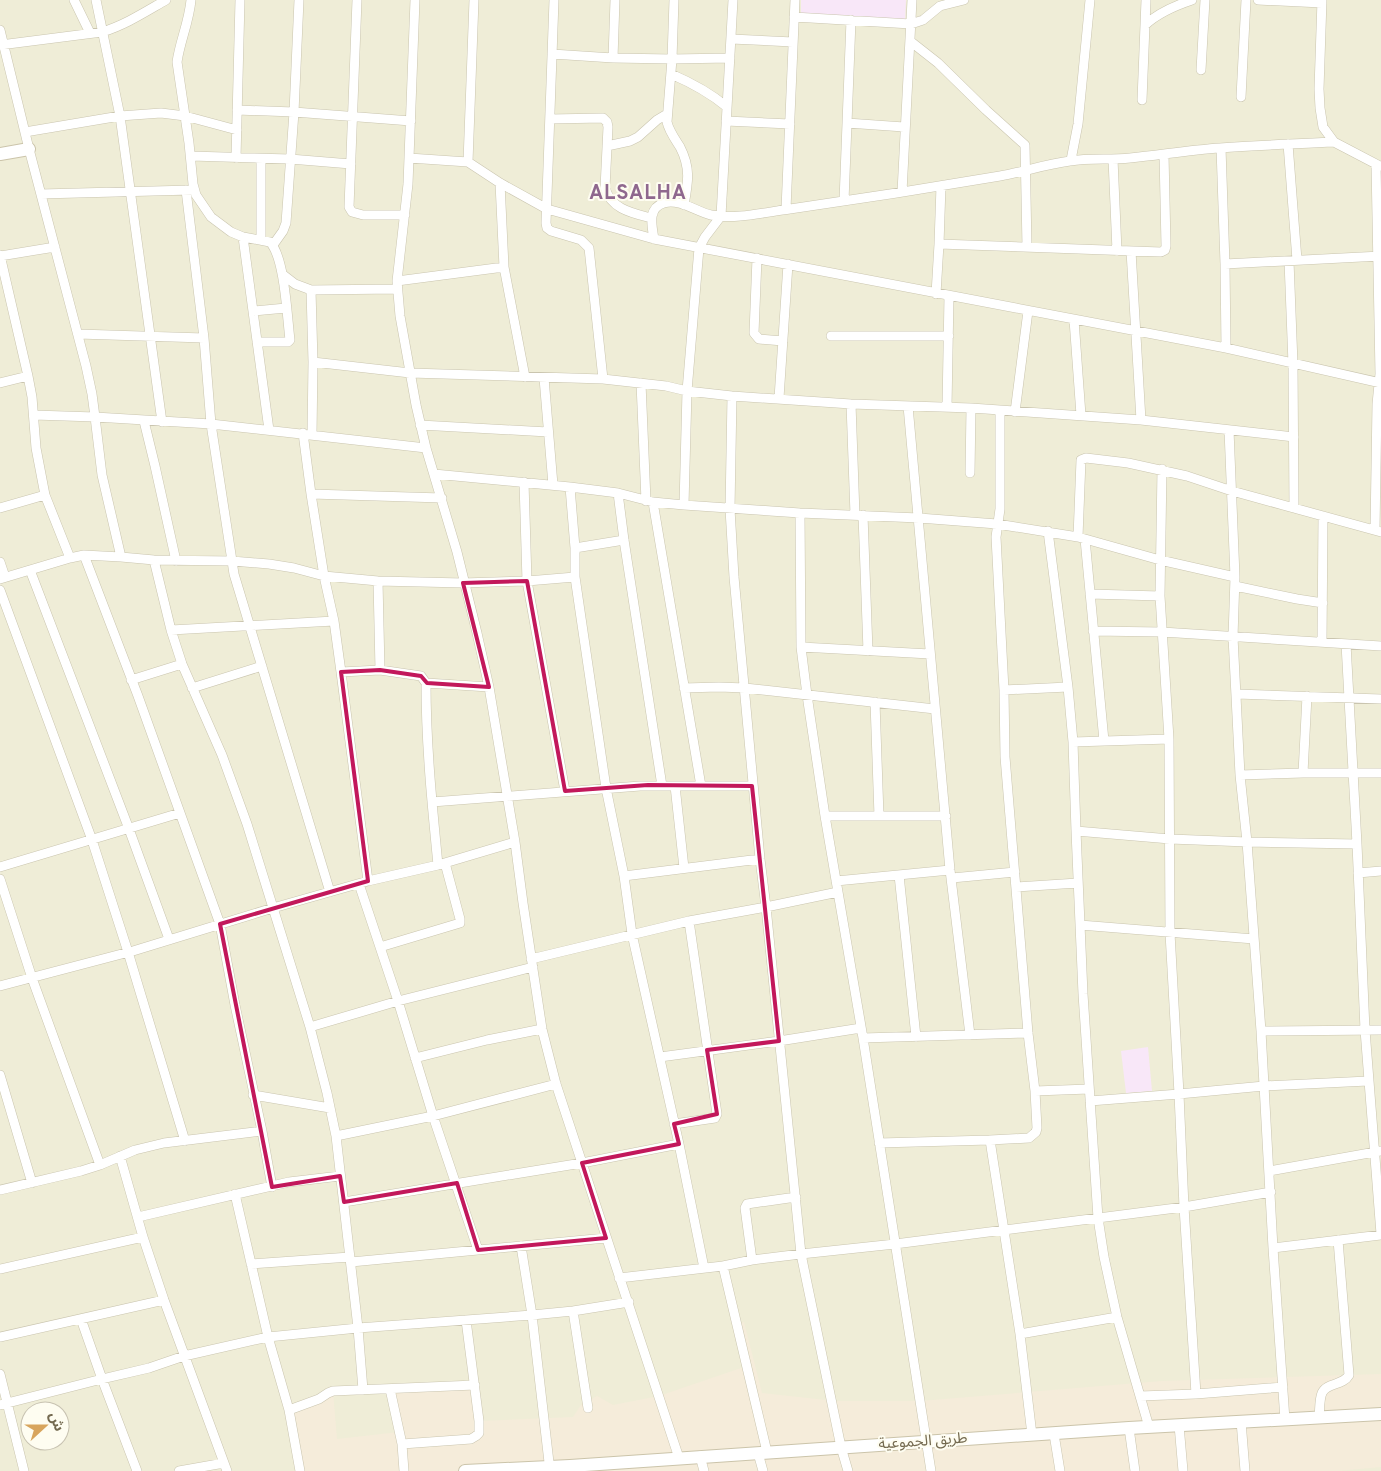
<svg xmlns="http://www.w3.org/2000/svg" width="1381" height="1471" font-family="Overpass,'Noto Sans Arabic',sans-serif">
	<style>
		.residential { fill: #efedd7; fill-rule: evenodd }
		.commercial { fill: #f5ecda }
		.education { fill: #f8e7f8 }
		.lines { fill: none; stroke-linecap: round; stroke-linejoin: round }
		.street-casing { stroke: #cac5af; stroke-width: 10 }
		.secondary-casing { stroke: #cbc4aa; stroke-width: 14 }
		.street { stroke: #fff; stroke-width: 9 }
		.secondary { stroke: #fff; stroke-width: 12 }
		.marked { fill: none; stroke: #c2185b; stroke-width: 4; stroke-linejoin: round }
		.labels { text-anchor: middle; dominant-baseline: central; stroke-width: 4; stroke-linejoin: round; paint-order: stroke }
		.street-label { font-size: 15px; fill: #746a50; stroke: #fefdf1 }
		.district-label { font-size: 20px; font-weight: bold; letter-spacing: 1px; fill: #8f688e; stroke: #fefdf1 }
	</style>
	<rect width="100%" height="100%" fill="#fbfaeb"/>
	<path class="residential" d="M 0,0 L 1381,0 L 1381,1471 L 0,1471 ZM 30,1411 L 60,1411 L 60,1441 L 30,1441 Z"/>
	<path class="commercial" d="M 744,1322 L 762,1393 L 835,1401 L 920,1401 L 1162,1381 L 1381,1374 L 1381,1467 L 1337,1471 L 300,1471 L 289,1410 L 333,1391 L 337,1439 L 399,1432 L 390,1389 L 475,1385 L 480,1421 L 573,1417 L 581,1405 L 597,1396 L 613,1405 L 659,1396 L 744,1367 L 733,1325 Z"/>
	<path class="education" d="M 801,0 L 906,0 L 905,21 L 801,17 Z
		M 1148,1047 L 1152,1091 L 1126,1093 L 1121,1051 Z"/>
	<g class="lines">
		<g class="street-casing">
			<path id="street" d="M 74,0 L 90,33
				M 96,0 L 120,116 L 162,422
				M 191,0 C 189,22 180,41 177,62 L 189,143 L 193,184 L 196,195 L 211,217 L 231,232 L 243,237 L 270,242 C 285,258 287,317 290,340 L 288,342 L 257,342
				M 357,0 L 349,207 L 352,212 L 363,215 L 405,215
				M 415,0 L 408,184 L 397,281 L 400,316 L 416,405 L 426,448 L 457,552 L 477,633 L 489,687 L 515,842 L 523,903 L 542,1029 L 556,1084 L 679,1458
				M 554,0 L 546,223 L 547,228 L 551,231 L 581,240 L 589,248 L 603,379
				M 674,0 L 672,59 L 667,122 C 669,131 675,139 680,147 C 691,168 688,183 684,205
				M 1258,0 L 1322,3
				M 1322,0 L 1319,89 L 1320,108 L 1323,127 L 1334,142 L 1380,166
				M 794,17 L 911,24 L 923,20 L 940,6 L 964,0
				M 1145,25 C 1158,13 1174,6 1192,0
				M 0,30 L 29,149 L 86,366 L 92,394 L 95,417 L 211,424 L 426,448
				M 731,39 L 793,42
				M 910,41 L 938,63 L 986,110 L 1025,145 L 1027,247
				M 0,45 L 102,32 C 125,25 145,12 166,0
				M 552,54 L 613,58 L 672,59 L 730,58
				M 613,58 L 615,0
				M 1201,70 L 1205,0
				M 671,74 C 692,83 709,92 727,107
				M 1241,97 L 1246,0
				M 1142,100 L 1146,0
				M 237,110 L 294,112 L 411,121
				M 550,119 L 603,118 L 607,122 L 608,127 L 605,188 C 611,209 632,213 651,218
				M 726,121 L 790,124
				M 847,123 L 904,127
				M 25,132 L 120,116 L 161,113 L 185,116 L 237,130
				M 1288,144 L 1297,260
				M 607,146 L 630,141 L 638,137 L 657,120 L 667,114
				M 1221,148 L 1225,264 L 1226,348
				M 191,156 L 290,159 L 351,164
				M 236,158 L 240,0
				M 409,158 L 468,162 L 500,183 L 547,209 L 654,239 L 1226,348 L 1381,383
				M 1113,159 L 1117,251
				M 1071,160 L 1078,124 L 1090,0
				M 468,162 L 474,0
				M 500,183 L 504,267 L 525,377
				M 186,190 L 204,338 L 211,424 L 234,574 L 330,892
				M 902,192 L 912,0
				M 41,194 L 191,190
				M 844,201 L 851,20
				M 786,209 L 795,0
				M 243,237 L 269,430
				M 654,239 C 652,226 647,208 664,203 C 679,198 697,212 711,215 C 735,220 766,212 790,209 C 860,199 930,188 1000,176 C 1023,172 1046,164 1070,161 C 1090,158 1110,160 1130,158 C 1160,155 1190,150 1220,148 C 1258,145 1296,144 1334,142
				M 261,240 L 261,159
				M 939,244 L 1161,252 L 1165,250 L 1166,246 L 1164,154
				M 273,245 L 283,231 L 286,223 L 294,112 L 299,0
				M 1131,251 L 1141,420
				M 0,255 L 28,376 L 32,397 L 36,448 L 45,495 L 70,558
				M 0,256 L 55,247
				M 757,258 L 754,333 L 759,339 L 783,341
				M 1289,261 L 1293,364 L 1294,508
				M 1225,264 L 1381,256
				M 282,274 L 295,284 L 311,290 L 397,289
				M 397,281 L 504,267
				M 311,290 L 313,362 L 312,435
				M 936,294 L 939,244 L 941,186
				M 253,311 L 286,308
				M 1074,320 L 1081,415
				M 78,334 L 204,338
				M 831,336 L 949,336
				M 313,362 L 410,373 L 603,379 L 666,386 L 687,391 L 732,396 L 851,404 L 971,408 L 1141,420 L 1294,437
				M 544,378 L 553,485
				M 0,383 L 28,376
				M 641,383 L 646,501
				M 732,396 L 730,509 L 734,577 L 760,859 L 766,907 L 801,1254 L 841,1447 L 848,1471
				M 779,398 L 788,264
				M 851,404 L 855,515
				M 908,406 L 950,870 L 970,1035
				M 947,407 L 949,296
				M 1015,412 L 1028,311
				M 34,415 L 95,417 L 102,475 L 121,557
				M 144,421 L 155,466 L 176,561
				M 420,425 L 548,432
				M 1229,430 L 1235,577 L 1233,637 L 1240,775 L 1247,842 L 1261,1031 L 1273,1248 L 1285,1420
				M 303,433 L 311,494 L 324,576 L 334,621 L 341,672 L 368,881
				M 1162,469 L 1160,596 L 1169,739 L 1170,933 L 1179,1094 L 1184,1207 L 1196,1394
				M 970,473 L 971,408
				M 434,474 L 570,487 L 618,493 L 653,502 L 684,505 L 800,513 L 919,518 L 997,524 L 1078,537 L 1160,560 L 1235,577
				M 524,482 L 527,581 L 565,791
				M 570,487 L 575,548 L 575,577 L 606,788 L 624,876 L 632,934 L 679,1144 L 704,1268
				M 618,493 L 624,540 L 662,786
				M 311,494 L 442,498
				M 653,502 L 701,786
				M 684,505 L 687,391 L 699,248 L 705,237 L 721,216 L 733,0
				M 0,508 L 45,495
				M 800,513 L 801,647 L 807,695 L 825,816 L 863,1038 L 931,1471
				M 863,515 L 868,651
				M 1375,530 L 1377,404 L 1380,374 L 1376,164
				M 1048,531 L 1068,687 L 1073,742 L 1076,831 L 1083,994 L 1098,1218 L 1104,1257 L 1117,1317 L 1149,1427
				M 1078,537 L 1081,460 L 1086,458 L 1128,463 L 1187,476 L 1232,491 L 1381,532
				M 1085,539 L 1104,741
				M 575,548 L 624,540
				M 84,555 L 138,696 L 220,924 L 235,1005 L 262,1131 L 272,1187
				M 154,560 L 171,630 L 182,664 L 222,755 L 247,824 L 310,1027 L 327,1093 L 336,1136 L 358,1328 L 363,1390
				M 0,562 L 5,577
				M 30,570 L 129,829 L 169,939
				M 0,579 L 70,558 L 84,555 L 121,557 L 154,560 L 232,561 L 269,564 L 294,568 L 324,576 L 378,581 L 463,583 L 527,581 L 575,577
				M 378,581 L 380,670
				M 1235,586 L 1297,599 L 1323,603
				M 0,590 L 92,840 L 128,952 L 185,1141
				M 1090,594 L 1160,596
				M 171,630 L 334,621
				M 1093,631 L 1162,632 L 1381,646
				M 1322,642 L 1323,516
				M 1346,644 L 1357,844 L 1365,1030 L 1381,1234
				M 801,647 L 930,654
				M 341,672 L 380,670 L 421,676 L 426,683 L 489,687
				M 131,680 L 182,664
				M 426,683 C 426,744 432,804 438,865
				M 192,688 L 262,666
				M 684,688 L 719,687 L 745,688 L 935,709
				M 1004,690 L 1068,687
				M 1237,694 L 1381,699
				M 875,702 L 879,816
				M 1073,742 L 1169,739
				M 1303,773 L 1307,696
				M 1240,775 L 1303,773 L 1381,773
				M 675,786 L 684,868
				M 432,802 L 640,786 L 752,786
				M 825,816 L 946,816
				M 1076,831 L 1170,839 L 1247,842 L 1357,844
				M 0,867 L 180,813
				M 1358,873 L 1381,871
				M 899,875 L 916,1037
				M 624,876 L 760,859
				M 952,878 L 1015,872
				M 0,879 L 32,978 L 100,1165
				M 836,881 L 950,870
				M 359,884 L 398,1001 L 433,1116 L 478,1250
				M 1016,887 L 1078,883
				M 1080,925 L 1254,939
				M 380,947 L 460,923 L 460,919 L 445,863
				M 531,959 L 689,921 L 766,907 L 838,892
				M 0,986 L 133,951 L 273,908 L 368,881 L 438,865 L 515,842
				M 310,1027 L 398,1001 L 533,967
				M 1261,1031 L 1381,1030
				M 863,1038 L 1028,1033
				M 660,1057 L 779,1041 L 861,1028
				M 415,1058 L 487,1040 L 542,1029
				M 0,1075 L 32,1183
				M 1035,1091 L 1089,1089
				M 253,1095 L 330,1108
				M 1090,1101 L 1179,1094 L 1264,1086 L 1368,1081
				M 674,1124 L 715,1118 L 717,1114 L 689,921
				M 336,1136 L 433,1116 L 556,1084
				M 990,1140 L 1020,1334 L 1032,1435
				M 879,1143 L 990,1140 L 1029,1138 L 1036,1132 L 1037,1128 L 1035,1091 L 1028,1033 L 1005,757 L 1004,690 L 996,537 L 1000,509 L 1000,411
				M 120,1156 L 143,1237 L 164,1300 L 227,1471
				M 1269,1171 L 1381,1151
				M 0,1190 L 81,1171 L 100,1165 L 135,1150 L 164,1143 L 262,1131
				M 235,1194 L 268,1337 L 289,1410 L 300,1471
				M 344,1202 L 582,1163 L 679,1144
				M 138,1217 L 289,1182 L 340,1176
				M 521,1246 L 532,1315 L 550,1471
				M 1273,1248 L 1381,1235
				M 752,1260 L 745,1208 L 747,1204 L 796,1197
				M 351,1262 L 606,1238
				M 251,1264 L 350,1257
				M 723,1266 L 767,1452
				M 0,1269 L 143,1237
				M 619,1278 L 723,1266 L 752,1260 L 801,1254 L 895,1244 L 1184,1207 L 1271,1192
				M 573,1311 L 588,1408
				M 81,1319 L 102,1379 L 137,1471
				M 1020,1334 L 1117,1317
				M 0,1337 L 164,1300
				M 0,1374 L 24,1471
				M 390,1389 L 402,1444 L 404,1471
				M 1140,1396 L 1196,1394 L 1283,1387
				M 0,1405 L 102,1379 L 149,1368 L 184,1356 L 268,1337 L 358,1328 L 532,1315 L 573,1311 L 629,1302
				M 289,1410 L 319,1399 L 328,1393 L 333,1391 L 475,1385
				M 1319,1418 C 1320,1410 1319,1400 1322,1393 C 1327,1382 1343,1386 1349,1375 L 1338,1240
				M 1241,1421 L 1245,1471
				M 1179,1425 L 1183,1471
				M 1129,1428 L 1135,1471
				M 1054,1434 L 1060,1471
				M 402,1444 L 471,1439 L 476,1436 L 479,1433 L 479,1421 L 466,1320
				M 758,1453 L 763,1471
				M 700,1456 L 704,1471
				M 179,1471 L 224,1463"/>
		</g>
		<g class="secondary-casing">
			<path id="secondary" d="M 0,154 L 29,149
				M 465,1471 L 570,1466 L 1129,1428 L 1381,1414"/>
		</g>
		<use href="#street" class="street"/>
		<use href="#secondary" class="secondary"/>
	</g>
	<path class="marked" d="M 527,581 L 565,791 L 648,785 L 752,786 L 779,1041 L 707,1050 L 717,1114 L 674,1124 L 679,1144 L 582,1163 L 606,1238 L 478,1250 L 457,1183 L 344,1202 L 340,1176 L 272,1187 L 220,924 L 368,881 L 341,672 L 380,670 L 421,676 L 427,683 L 489,687 L 463,583 Z"/>
	<g class="labels">
		<g class="street-label">
			<text transform="translate(923 1442) rotate(-4)">طريق الجموعية</text>
		</g>
		<g class="district-label">
			<text x="638" y="194">ALSALHA</text>
		</g>
	</g>
	<g transform="translate(45 1426) rotate(69)"><circle r="24" fill="#fefdf1" stroke="#c7c2b1"/>
	<path d="M0-4L9 19L0 12L-9 19Z" fill="#d8a55d"/>
	<text y="-8" font-size="14" font-weight="bold" text-anchor="middle" fill="#746a50">ش</text>
	</g>
</svg>
